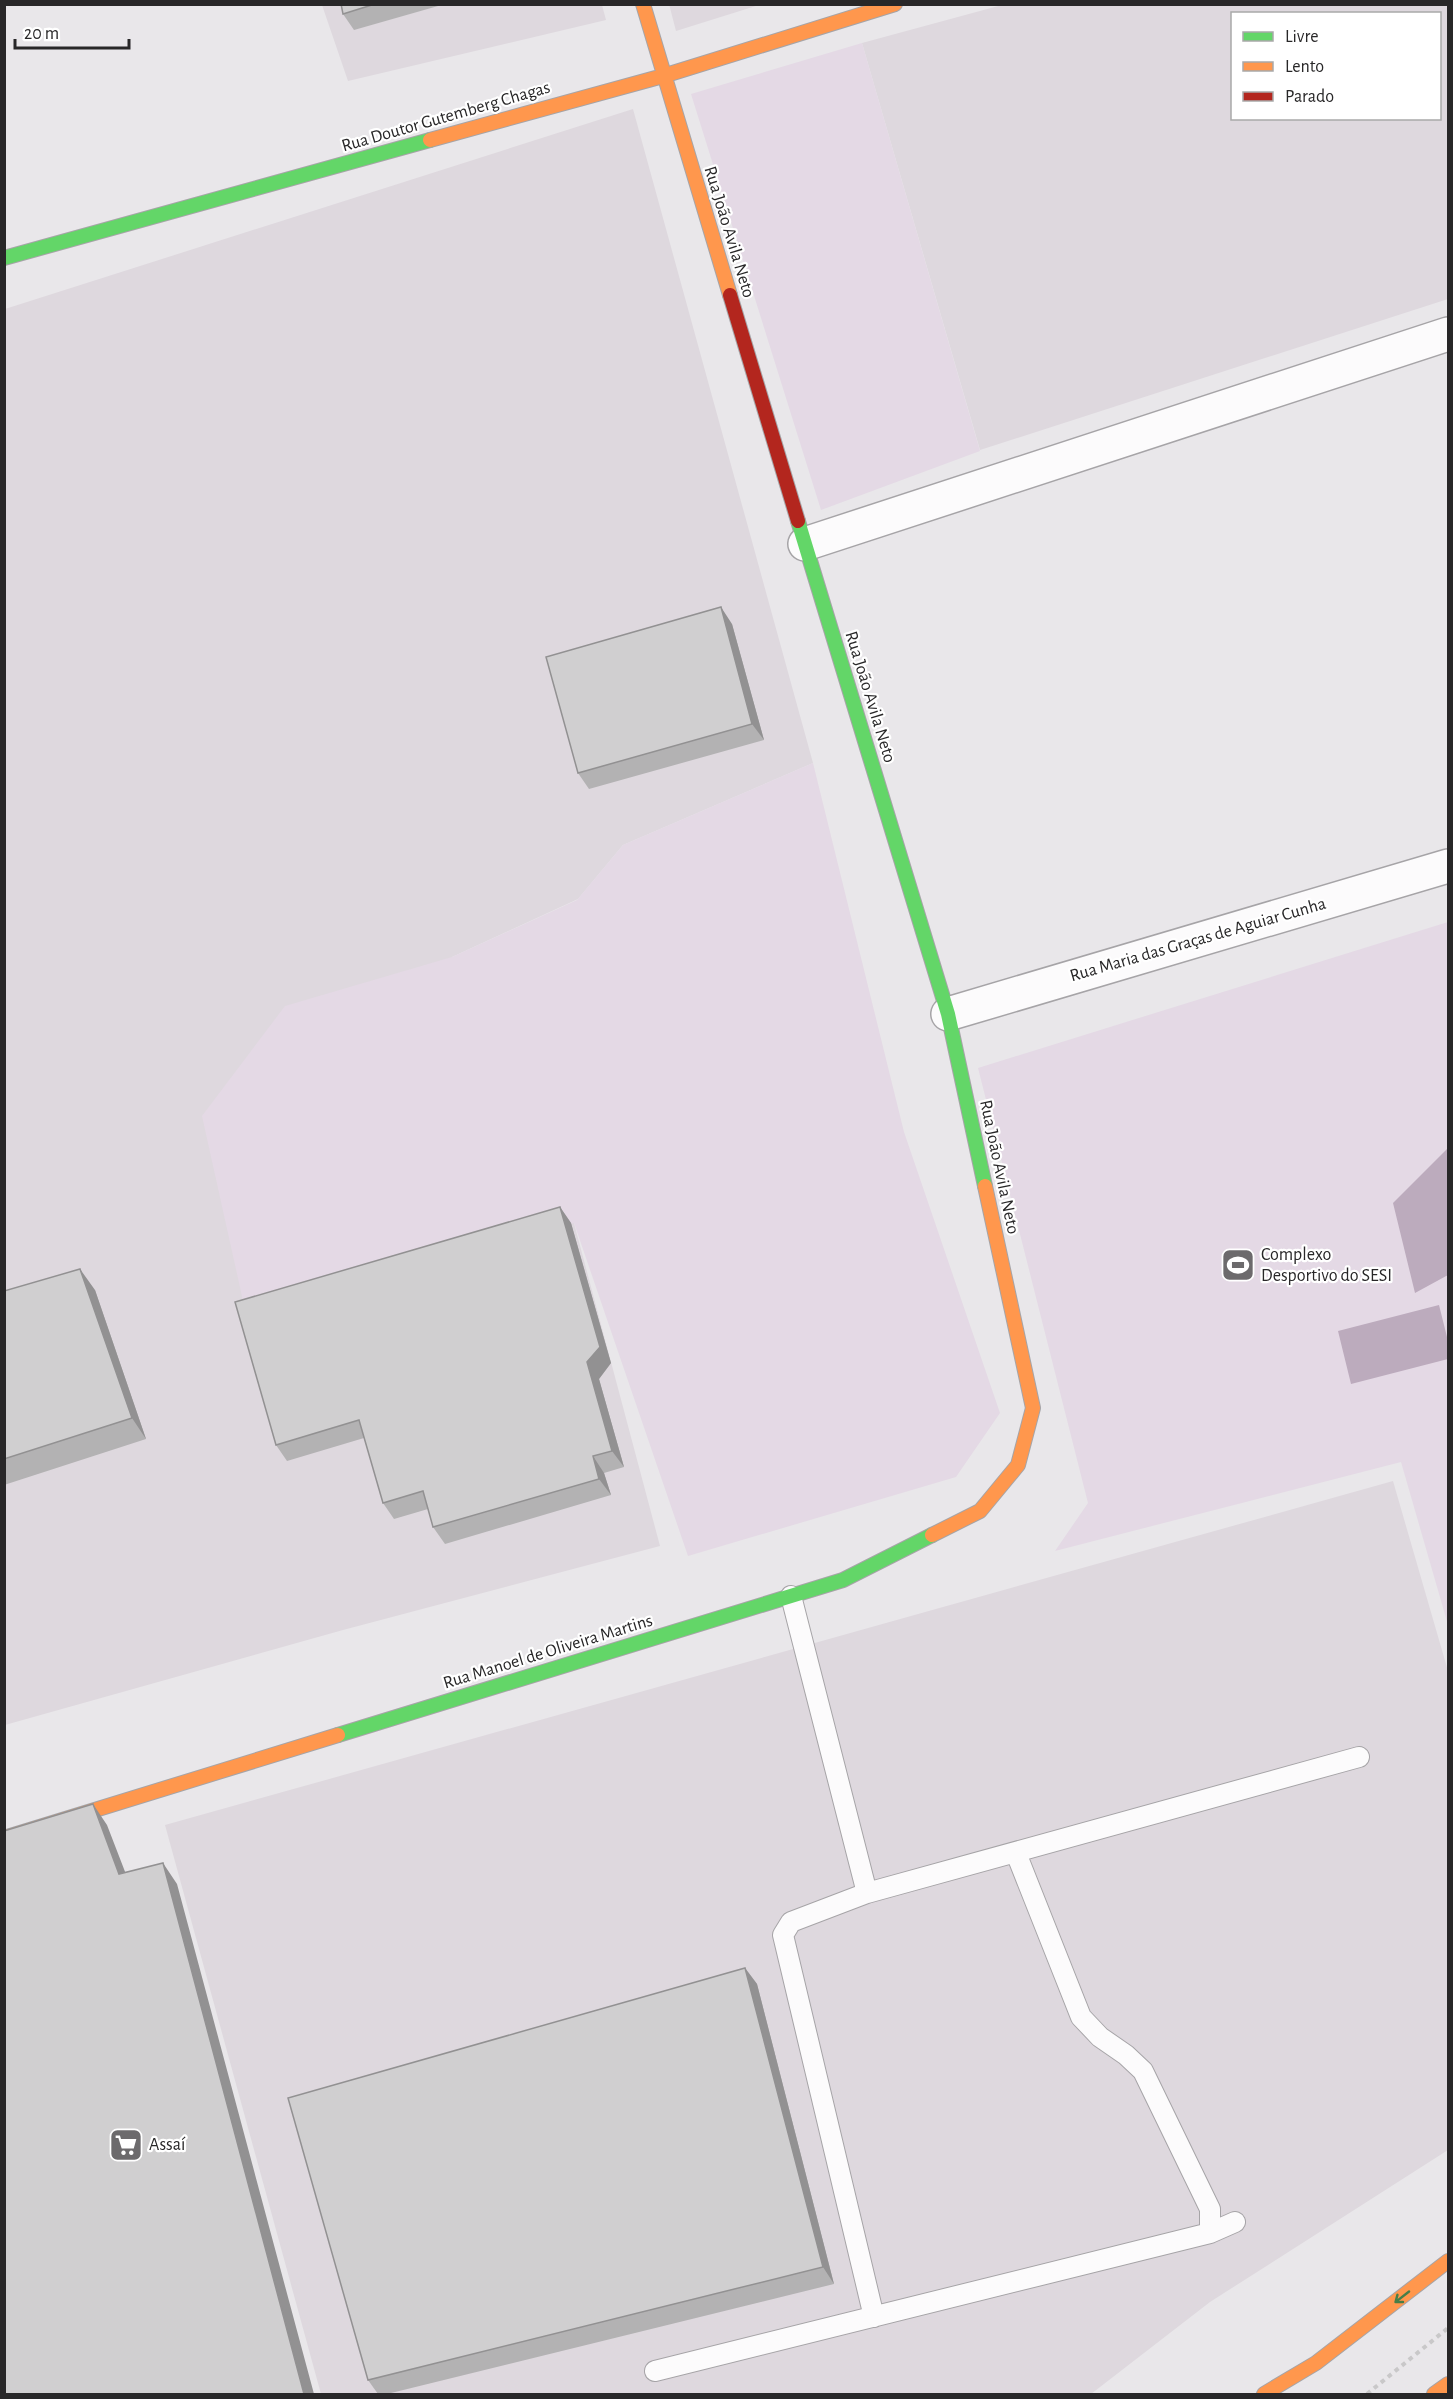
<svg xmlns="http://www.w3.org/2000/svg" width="1453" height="2399" font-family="'Alegreya Sans',sans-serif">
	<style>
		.built { fill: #ded8de; fill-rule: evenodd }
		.green { fill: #e4d9e5 }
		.water { fill: #bcabbd }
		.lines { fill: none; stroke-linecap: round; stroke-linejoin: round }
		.lane-casing { stroke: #a6a4a7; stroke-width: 22 }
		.street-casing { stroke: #a6a4a7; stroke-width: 36 }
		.fast-casing { stroke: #a6a4a7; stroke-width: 16 }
		.slow-casing { stroke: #a6a4a7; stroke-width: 16 }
		.jam-casing { stroke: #a6a4a7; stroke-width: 16 }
		.path { stroke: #c9c8c9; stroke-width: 4; stroke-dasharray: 4.5 4.5; stroke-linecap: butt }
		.lane { stroke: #fcfbfc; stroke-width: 20 }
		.street { stroke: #fcfbfc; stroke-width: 33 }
		.fast { stroke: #63d668; stroke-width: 14 }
		.slow { stroke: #ff974d; stroke-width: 14 }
		.jam { stroke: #b3261e; stroke-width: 14 }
		.wall { fill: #b3b2b3 }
		.shaded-wall { fill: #929192 }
		.building { fill: #d0cfd0; stroke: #929192; stroke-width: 1.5 }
		.oneway { stroke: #467e48 }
		.labels { text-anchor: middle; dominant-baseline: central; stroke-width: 4.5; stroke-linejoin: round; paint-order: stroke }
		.street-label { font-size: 18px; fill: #282728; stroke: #fff }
		.poi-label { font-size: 18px; fill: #282728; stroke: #fff; text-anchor: start }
	</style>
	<rect width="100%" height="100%" fill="#e9e7ea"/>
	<path class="built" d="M 669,4 L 759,4 L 759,5 L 676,31 Z
		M 322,5 L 602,5 L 606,20 L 348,81 Z
		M 1002,5 L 1448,5 L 1448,299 L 980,450 L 862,43 ZM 1232,14 L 1440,14 L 1440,118 L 1232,118 Z
		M 633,109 L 813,763 L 623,845 L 578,899 L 452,957 L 571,1223 L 574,1223 L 660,1546 L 343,1630 L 5,1725 L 5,309 Z
		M 1393,1481 L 1448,1671 L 1448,2150 L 1210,2302 L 1091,2394 L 321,2394 L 165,1825 Z"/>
	<path class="green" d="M 862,43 L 980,451 L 821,510 L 691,94 Z
		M 813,763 L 904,1132 L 1000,1413 L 956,1477 L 688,1556 L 574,1223 L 247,1319 L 202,1116 L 285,1006 L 452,957 L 577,900 L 623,845 Z
		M 1448,922 L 1448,1625 L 1401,1462 L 1055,1551 L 1088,1503 L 978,1068 Z"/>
	<path class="water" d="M 1448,1148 L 1448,1275 L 1415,1293 L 1393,1203 Z
		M 1439,1305 L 1448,1341 L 1448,1359 L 1351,1384 L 1338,1331 Z"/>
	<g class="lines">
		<g class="lane-casing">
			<path id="lane" d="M 791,1596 L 867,1893 L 791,1922 L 783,1935 L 874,2317
				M 1016,1853 L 1081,2017 L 1100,2037 L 1126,2055 L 1143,2071 L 1210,2209 L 1210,2233
				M 867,1893 L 1359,1757
				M 655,2371 L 1210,2233 L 1235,2222"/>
		</g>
		<g class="street-casing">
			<path id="street" d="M 805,544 L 1448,334
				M 948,1014 L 1448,866"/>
		</g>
		<g class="fast-casing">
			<path id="fast" d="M 4,258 L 430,140
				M 798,521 L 948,1014 L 985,1186
				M 338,1735 L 843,1580 L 932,1535"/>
		</g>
		<g class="slow-casing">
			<path id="slow" d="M 643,4 L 730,295
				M 430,140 L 663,76 L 895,4
				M 932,1535 L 980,1511 L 1018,1465 L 1033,1408 L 985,1186
				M 4,1838 L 338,1735
				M 1264,2394 L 1316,2363 L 1448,2261
				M 1434,2394 L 1448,2384"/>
		</g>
		<g class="jam-casing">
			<path id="jam" d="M 730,295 L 798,521"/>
		</g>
		<path class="path" d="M 1367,2394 L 1448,2328"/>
		<use href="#lane" class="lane"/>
		<use href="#street" class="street"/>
		<use href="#fast" class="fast"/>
		<use href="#slow" class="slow"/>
		<use href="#jam" class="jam"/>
	</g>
	<path class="wall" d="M 341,4 L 445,4 L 354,30 L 343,14 Z
		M 732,624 L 764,740 L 589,789 L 578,773 Z
		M 560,1207 L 571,1223 L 611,1363 L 599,1379 L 624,1467 L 604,1473 L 611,1495 L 445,1544 L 433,1527 L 428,1509 L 394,1519 L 383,1503 L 364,1438 L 287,1461 L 276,1445 Z
		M 95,1290 L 146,1439 L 4,1485 L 4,1291 Z
		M 745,1968 L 757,1984 L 834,2284 L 387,2394 L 378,2394 L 368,2380 Z"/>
	<path class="shaded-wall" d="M 721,607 L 732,624 L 764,740 L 752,724 Z
		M 560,1207 L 571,1223 L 611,1363 L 599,1379 L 624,1467 L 612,1451 L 587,1362 Z
		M 80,1269 L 95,1290 L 146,1439 L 132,1418 Z
		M 593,1456 L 604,1473 L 611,1495 L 599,1479 Z
		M 93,1804 L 107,1825 L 134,1895 L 119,1874 Z
		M 163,1863 L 177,1884 L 314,2394 L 304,2394 Z
		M 745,1968 L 757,1984 L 834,2284 L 823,2267 Z"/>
	<path class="building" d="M 341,4 L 375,4 L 343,14 Z
		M 721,607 L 752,724 L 578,773 L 546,657 Z
		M 560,1207 L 600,1347 L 587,1362 L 612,1451 L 593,1456 L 599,1479 L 433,1527 L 423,1491 L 383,1503 L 359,1420 L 276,1445 L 235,1302 Z
		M 80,1269 L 132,1418 L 4,1459 L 4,1291 Z
		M 93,1804 L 119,1874 L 163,1863 L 304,2394 L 4,2394 L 4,1831 Z
		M 745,1968 L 823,2267 L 368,2380 L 288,2098 Z"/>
	<defs><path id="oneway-shaft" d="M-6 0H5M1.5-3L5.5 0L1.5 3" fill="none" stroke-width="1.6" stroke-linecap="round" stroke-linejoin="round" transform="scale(1.5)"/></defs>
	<use class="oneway" href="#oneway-shaft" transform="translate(1402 2297) rotate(142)"/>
	<defs>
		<g id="stadium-square" transform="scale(1.725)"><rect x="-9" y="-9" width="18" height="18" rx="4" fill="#6c6a6c" stroke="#fff"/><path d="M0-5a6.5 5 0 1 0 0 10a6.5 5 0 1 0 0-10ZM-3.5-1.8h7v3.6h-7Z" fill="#fff"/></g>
		<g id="supermarket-square" transform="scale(1.725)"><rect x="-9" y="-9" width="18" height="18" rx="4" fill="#6c6a6c" stroke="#fff"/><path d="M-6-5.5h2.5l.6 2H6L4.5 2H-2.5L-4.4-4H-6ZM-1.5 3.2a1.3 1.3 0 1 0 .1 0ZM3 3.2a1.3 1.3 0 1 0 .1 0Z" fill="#fff"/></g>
	</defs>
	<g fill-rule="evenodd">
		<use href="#stadium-square" x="1238" y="1265"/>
		<use href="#supermarket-square" x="126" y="2145"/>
	</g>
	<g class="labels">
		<g class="street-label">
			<text transform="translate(446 117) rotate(-16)">Rua Doutor Gutemberg Chagas</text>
			<text transform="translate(729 232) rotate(73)">Rua João Avila Neto</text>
			<text transform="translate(870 697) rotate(73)">Rua João Avila Neto</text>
			<text transform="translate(1198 940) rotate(-16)">Rua Maria das Graças de Aguiar Cunha</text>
			<text transform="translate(999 1167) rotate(78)">Rua João Avila Neto</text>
			<text transform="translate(548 1652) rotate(-17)">Rua Manoel de Oliveira Martins</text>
		</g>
		<g class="poi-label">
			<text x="1261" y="1255">Complexo<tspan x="1261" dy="21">Desportivo do SESI</tspan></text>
			<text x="149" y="2145">Assaí</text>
		</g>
	</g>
	<rect width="1453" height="2399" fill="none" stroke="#282728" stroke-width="12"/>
	<rect x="1231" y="12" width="210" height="108" fill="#ffffff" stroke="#a9a9a9" stroke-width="1.5"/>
	<rect x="1243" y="32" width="30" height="9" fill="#63d668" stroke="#a9a9a9" stroke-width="1.5"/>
	<text x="1285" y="42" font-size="18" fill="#282728">Livre</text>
	<rect x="1243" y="62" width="30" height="9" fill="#ff974d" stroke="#a9a9a9" stroke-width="1.5"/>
	<text x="1285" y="72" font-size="18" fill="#282728">Lento</text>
	<rect x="1243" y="92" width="30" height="9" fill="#b3261e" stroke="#a9a9a9" stroke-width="1.5"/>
	<text x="1285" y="102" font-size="18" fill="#282728">Parado</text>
	<path d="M15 39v9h114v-9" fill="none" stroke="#282728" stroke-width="3"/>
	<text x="24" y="39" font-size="18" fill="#282728" stroke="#ffffff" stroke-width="4.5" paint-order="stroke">20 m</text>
</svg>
